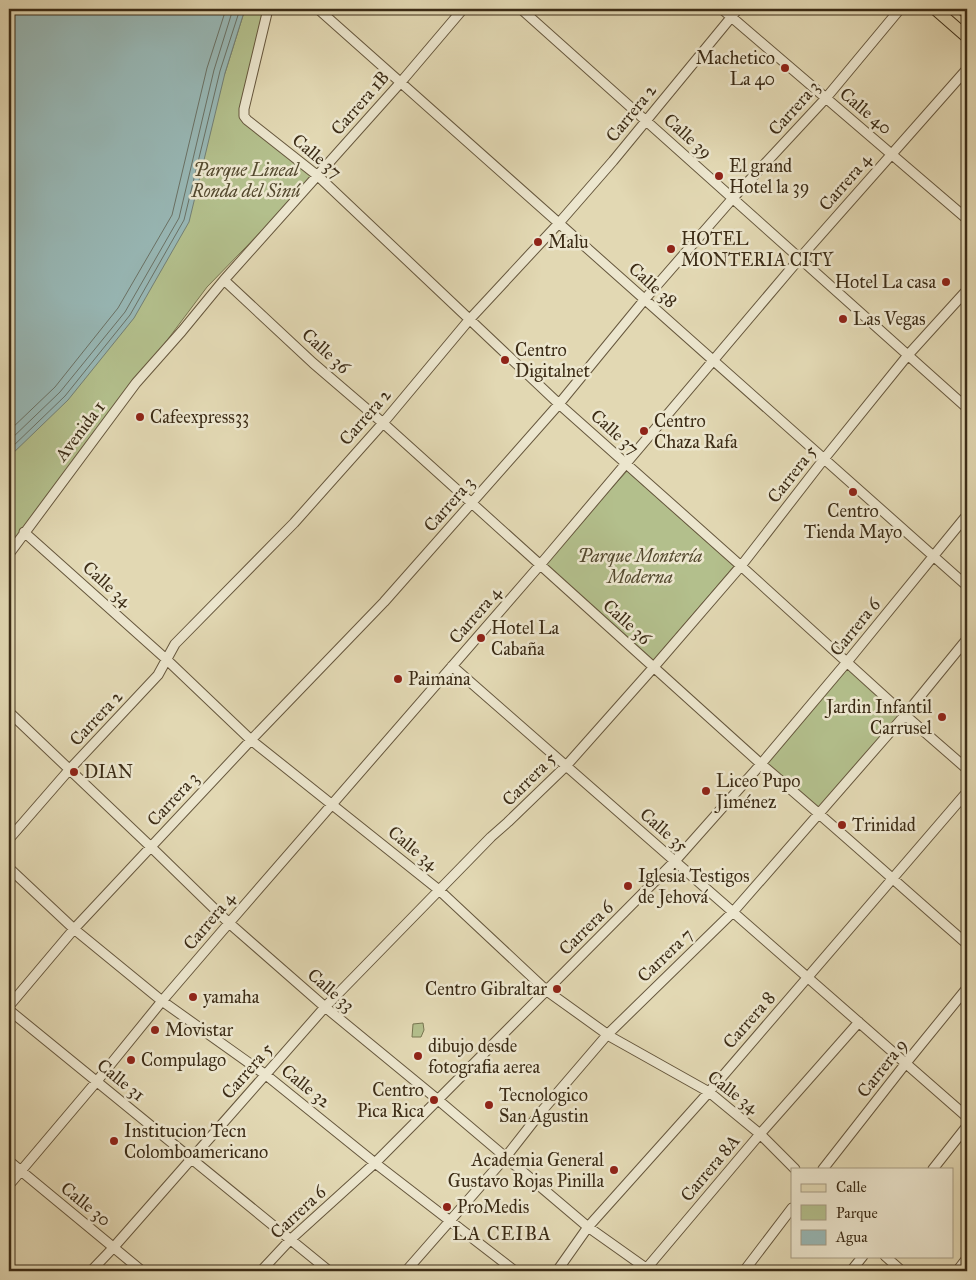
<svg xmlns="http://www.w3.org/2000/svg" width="976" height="1280" font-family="'IM FELL Great Primer',serif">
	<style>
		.green { fill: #b3bf8c; stroke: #787651 }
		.water { fill: #98b8b6; stroke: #738076 }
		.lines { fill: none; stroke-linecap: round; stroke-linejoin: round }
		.shore { stroke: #6a7266; stroke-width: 1 }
		.minor-casing { stroke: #66573d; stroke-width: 11 }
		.major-casing { stroke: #3c2c16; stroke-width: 13 }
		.minor { stroke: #ece6ce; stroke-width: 9 }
		.major { stroke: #e2d8b3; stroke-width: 11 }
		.poi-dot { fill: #8f2418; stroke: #ece6ce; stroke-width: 2 }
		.labels { text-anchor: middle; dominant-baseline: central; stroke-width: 5; stroke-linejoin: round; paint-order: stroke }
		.poi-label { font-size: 18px; fill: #3c2c16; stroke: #ece6ce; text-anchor: start }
		.street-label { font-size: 18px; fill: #3c2c16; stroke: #ece6ce }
		.park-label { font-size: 18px; font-style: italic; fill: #54492e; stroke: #ece6ce }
		.neighbourhood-label { font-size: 19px; letter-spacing: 1px; fill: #3c2c16; stroke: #ece6ce }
	</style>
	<rect width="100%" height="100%" fill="#e2d8b3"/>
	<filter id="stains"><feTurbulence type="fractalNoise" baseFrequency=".004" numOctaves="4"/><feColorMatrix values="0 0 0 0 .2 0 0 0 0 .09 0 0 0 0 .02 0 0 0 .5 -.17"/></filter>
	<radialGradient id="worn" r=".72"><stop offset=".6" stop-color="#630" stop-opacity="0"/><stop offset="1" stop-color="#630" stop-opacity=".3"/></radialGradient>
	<path class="green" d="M 245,9 L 268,9 L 241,115 L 315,176 L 207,287 L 9,551 L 9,457 L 19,447 L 225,73 Z
		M 627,471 L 734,566 L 652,662 L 544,563 Z
		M 846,666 L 902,714 L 820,809 L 763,761 Z
		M 423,1023 L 424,1030 L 421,1037 L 412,1037 L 413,1024 Z"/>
	<path class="water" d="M 9,9 L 245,9 L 225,73 L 189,222 L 134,318 L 68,400 L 9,457 Z"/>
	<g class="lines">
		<path class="shore" d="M 9,431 L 55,387 L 118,308 L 172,215 L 207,68 L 226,9
			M 9,441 L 60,392 L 125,312 L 179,218 L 214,70 L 233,9
			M 9,450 L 65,396 L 130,315 L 184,220 L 220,71 L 240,9"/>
		<g class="minor-casing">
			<path id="minor" d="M 268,9 L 244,109 L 244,116 L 247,120 L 318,176 L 559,404 L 741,566 L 905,715 L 967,769
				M 318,9 L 967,586
				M 521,9 L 967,408
				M 722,9 L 967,219
				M 224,280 L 313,363 L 383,423 L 761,764 C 831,823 898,884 967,944
				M 24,532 L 166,659 L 251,740 L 439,890 L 547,991 L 611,1037 L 709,1092 L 760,1134 L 795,1169
				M 9,554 L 136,383 L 182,331 L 224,280 L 401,82 L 463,9
				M 452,666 L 967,1117
				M 9,712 L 151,847 L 229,923 L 325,1007 L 437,1099 L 588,1227 L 650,1271
				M 9,839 L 69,770 L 158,675 L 175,644 L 294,523 L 383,423 L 469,320 L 559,223 L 613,161 L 738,9
				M 9,868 L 74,929 L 162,1001 L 266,1075 L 375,1163 L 515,1271
				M 9,1006 L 74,929 L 251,740 L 384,602 L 559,404 L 645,299 L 733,198 L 826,98 L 900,9
				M 9,1010 L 329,1271
				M 9,1161 L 142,1271
				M 823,1169 L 906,1063 L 967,988
				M 933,1169 L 967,1126
				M 9,1185 L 97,1081 L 162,1001 L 229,923 L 540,565 L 800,258 L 967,69
				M 885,1256 L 902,1271
				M 646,1269 L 760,1134 L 859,1022
				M 91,1271 L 113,1248 L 325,1007 L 491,837 L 508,822 L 566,766 L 653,668 L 741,566 L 824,459 L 908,355 L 967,290
				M 261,1271 L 290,1240 L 375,1163 L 675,861 L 761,764 L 847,662 L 967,515
				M 406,1271 L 505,1158 L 541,1112 L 607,1035 L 733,912 L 905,715 L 967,639
				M 557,1271 L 588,1227 L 709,1092 L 967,792
				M 744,1271 L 792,1208
				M 851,1271 L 863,1256
				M 957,1271 L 967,1258"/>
		</g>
		<g class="major-casing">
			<path id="major" d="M 935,9 L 967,37
				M 962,9 L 967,13"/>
		</g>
		<use href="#minor" class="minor"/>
		<use href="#major" class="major"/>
	</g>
	<g class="poi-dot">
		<circle cx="785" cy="68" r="5"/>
		<circle cx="719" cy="176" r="5"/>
		<circle cx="538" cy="242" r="5"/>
		<circle cx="671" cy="249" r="5"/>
		<circle cx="946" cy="282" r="5"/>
		<circle cx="843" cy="319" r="5"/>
		<circle cx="505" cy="360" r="5"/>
		<circle cx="140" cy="417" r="5"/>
		<circle cx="644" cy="431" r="5"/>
		<circle cx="853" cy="492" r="5"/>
		<circle cx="481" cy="638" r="5"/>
		<circle cx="398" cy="679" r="5"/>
		<circle cx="942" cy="717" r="5"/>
		<circle cx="74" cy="772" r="5"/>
		<circle cx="706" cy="791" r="5"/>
		<circle cx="842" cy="825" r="5"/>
		<circle cx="628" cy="886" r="5"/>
		<circle cx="557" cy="989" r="5"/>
		<circle cx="193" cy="997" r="5"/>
		<circle cx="155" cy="1030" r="5"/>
		<circle cx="418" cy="1056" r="5"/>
		<circle cx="131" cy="1060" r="5"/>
		<circle cx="434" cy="1100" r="5"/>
		<circle cx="489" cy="1105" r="5"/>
		<circle cx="114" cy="1141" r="5"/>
		<circle cx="614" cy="1170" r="5"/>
		<circle cx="447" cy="1207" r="5"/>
	</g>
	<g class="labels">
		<g class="poi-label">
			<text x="775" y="58" text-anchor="end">Machetico<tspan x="775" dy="21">La 40</tspan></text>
			<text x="729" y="166">El grand<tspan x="729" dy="21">Hotel la 39</tspan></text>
			<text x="681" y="239">HOTEL<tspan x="681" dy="21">MONTERIA CITY</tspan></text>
			<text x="548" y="242">Malu</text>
			<text x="936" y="282" text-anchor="end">Hotel La casa</text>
			<text x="853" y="319">Las Vegas</text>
			<text x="515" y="350">Centro<tspan x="515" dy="21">Digitalnet</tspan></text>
			<text x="150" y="417">Cafeexpress33</text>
			<text x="654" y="421">Centro<tspan x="654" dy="21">Chaza Rafa</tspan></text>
			<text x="853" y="511" text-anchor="middle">Centro<tspan x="853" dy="21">Tienda Mayo</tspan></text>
			<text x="491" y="628">Hotel La<tspan x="491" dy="21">Cabaña</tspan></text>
			<text x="408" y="679">Paimana</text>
			<text x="932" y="707" text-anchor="end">Jardin Infantil<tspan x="932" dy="21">Carrusel</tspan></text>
			<text x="84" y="772">DIAN</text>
			<text x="716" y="781">Liceo Pupo<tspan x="716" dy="21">Jiménez</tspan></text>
			<text x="852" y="825">Trinidad</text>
			<text x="638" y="876">Iglesia Testigos<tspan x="638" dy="21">de Jehová</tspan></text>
			<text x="547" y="989" text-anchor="end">Centro Gibraltar</text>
			<text x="203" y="997">yamaha</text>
			<text x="165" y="1030">Movistar</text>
			<text x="428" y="1046">dibujo desde<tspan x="428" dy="21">fotografia aerea</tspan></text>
			<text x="141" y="1060">Compulago</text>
			<text x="424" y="1090" text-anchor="end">Centro<tspan x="424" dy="21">Pica Rica</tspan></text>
			<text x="499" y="1095">Tecnologico<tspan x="499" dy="21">San Agustin</tspan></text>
			<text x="124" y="1131">Institucion Tecn<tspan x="124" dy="21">Colomboamericano</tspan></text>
			<text x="604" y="1160" text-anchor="end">Academia General<tspan x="604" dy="21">Gustavo Rojas Pinilla</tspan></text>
			<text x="457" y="1207">ProMedis</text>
		</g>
		<g class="street-label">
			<text transform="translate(360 103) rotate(-49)">Carrera 1B</text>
			<text transform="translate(794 108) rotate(-48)">Carrera 3</text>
			<text transform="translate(866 111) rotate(40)">Calle 40</text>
			<text transform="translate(631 113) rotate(-51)">Carrera 2</text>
			<text transform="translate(688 136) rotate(42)">Calle 39</text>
			<text transform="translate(317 156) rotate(40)">Calle 37</text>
			<text transform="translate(845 182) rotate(-49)">Carrera 4</text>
			<text transform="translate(653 285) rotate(42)">Calle 38</text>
			<text transform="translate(326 351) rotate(42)">Calle 36</text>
			<text transform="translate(365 417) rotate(-49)">Carrera 2</text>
			<text transform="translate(80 431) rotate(-53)">Avenida 1</text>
			<text transform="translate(615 432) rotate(42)">Calle 37</text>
			<text transform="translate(792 474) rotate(-52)">Carrera 5</text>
			<text transform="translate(449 504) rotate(-49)">Carrera 3</text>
			<text transform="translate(107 584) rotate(42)">Calle 34</text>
			<text transform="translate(475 615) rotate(-49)">Carrera 4</text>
			<text transform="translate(627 622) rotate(42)">Calle 36</text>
			<text transform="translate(855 627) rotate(-51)">Carrera 6</text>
			<text transform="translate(96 718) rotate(-47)">Carrera 2</text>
			<text transform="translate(529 779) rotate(-45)">Carrera 5</text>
			<text transform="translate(173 799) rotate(-47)">Carrera 3</text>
			<text transform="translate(664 830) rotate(41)">Calle 35</text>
			<text transform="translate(413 848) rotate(39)">Calle 34</text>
			<text transform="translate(209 921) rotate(-50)">Carrera 4</text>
			<text transform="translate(586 928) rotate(-45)">Carrera 6</text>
			<text transform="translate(665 955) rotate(-44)">Carrera 7</text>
			<text transform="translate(331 990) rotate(41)">Calle 33</text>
			<text transform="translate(749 1020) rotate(-49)">Carrera 8</text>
			<text transform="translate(882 1068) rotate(-52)">Carrera 9</text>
			<text transform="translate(247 1071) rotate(-49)">Carrera 5</text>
			<text transform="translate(121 1080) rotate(39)">Calle 31</text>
			<text transform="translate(306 1086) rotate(39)">Calle 32</text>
			<text transform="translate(733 1092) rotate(37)">Calle 34</text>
			<text transform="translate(710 1168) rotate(-50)">Carrera 8A</text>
			<text transform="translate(86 1204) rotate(39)">Calle 30</text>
			<text transform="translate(298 1212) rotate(-43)">Carrera 6</text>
		</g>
		<g class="park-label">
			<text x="246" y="170">Parque Lineal<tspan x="246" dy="21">Ronda del Sinú</tspan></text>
			<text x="640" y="556">Parque Montería<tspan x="640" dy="21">Moderna</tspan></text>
		</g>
		<g class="neighbourhood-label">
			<text x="502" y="1233">LA CEIBA</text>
		</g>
	</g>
	<rect width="976" height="1280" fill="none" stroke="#e2d8b3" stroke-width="30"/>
	<rect x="10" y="10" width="956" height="1260" fill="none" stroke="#3c2c16" stroke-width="2.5"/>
	<rect x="15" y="15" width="946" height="1250" fill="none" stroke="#3c2c16"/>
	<rect x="791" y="1168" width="162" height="90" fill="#ece6ce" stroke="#a69c84"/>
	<rect x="801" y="1184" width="25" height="8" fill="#e2d8b3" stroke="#a69c84"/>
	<text x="836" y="1192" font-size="15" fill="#3c2c16">Calle</text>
	<rect x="801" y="1205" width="25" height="15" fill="#b3bf8c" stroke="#a69c84"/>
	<text x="836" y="1218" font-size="15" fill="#3c2c16">Parque</text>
	<rect x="801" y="1230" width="25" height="15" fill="#98b8b6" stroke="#a69c84"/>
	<text x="836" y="1242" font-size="15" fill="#3c2c16">Agua</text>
	<rect width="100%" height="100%" filter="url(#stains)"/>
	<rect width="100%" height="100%" fill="url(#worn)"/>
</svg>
